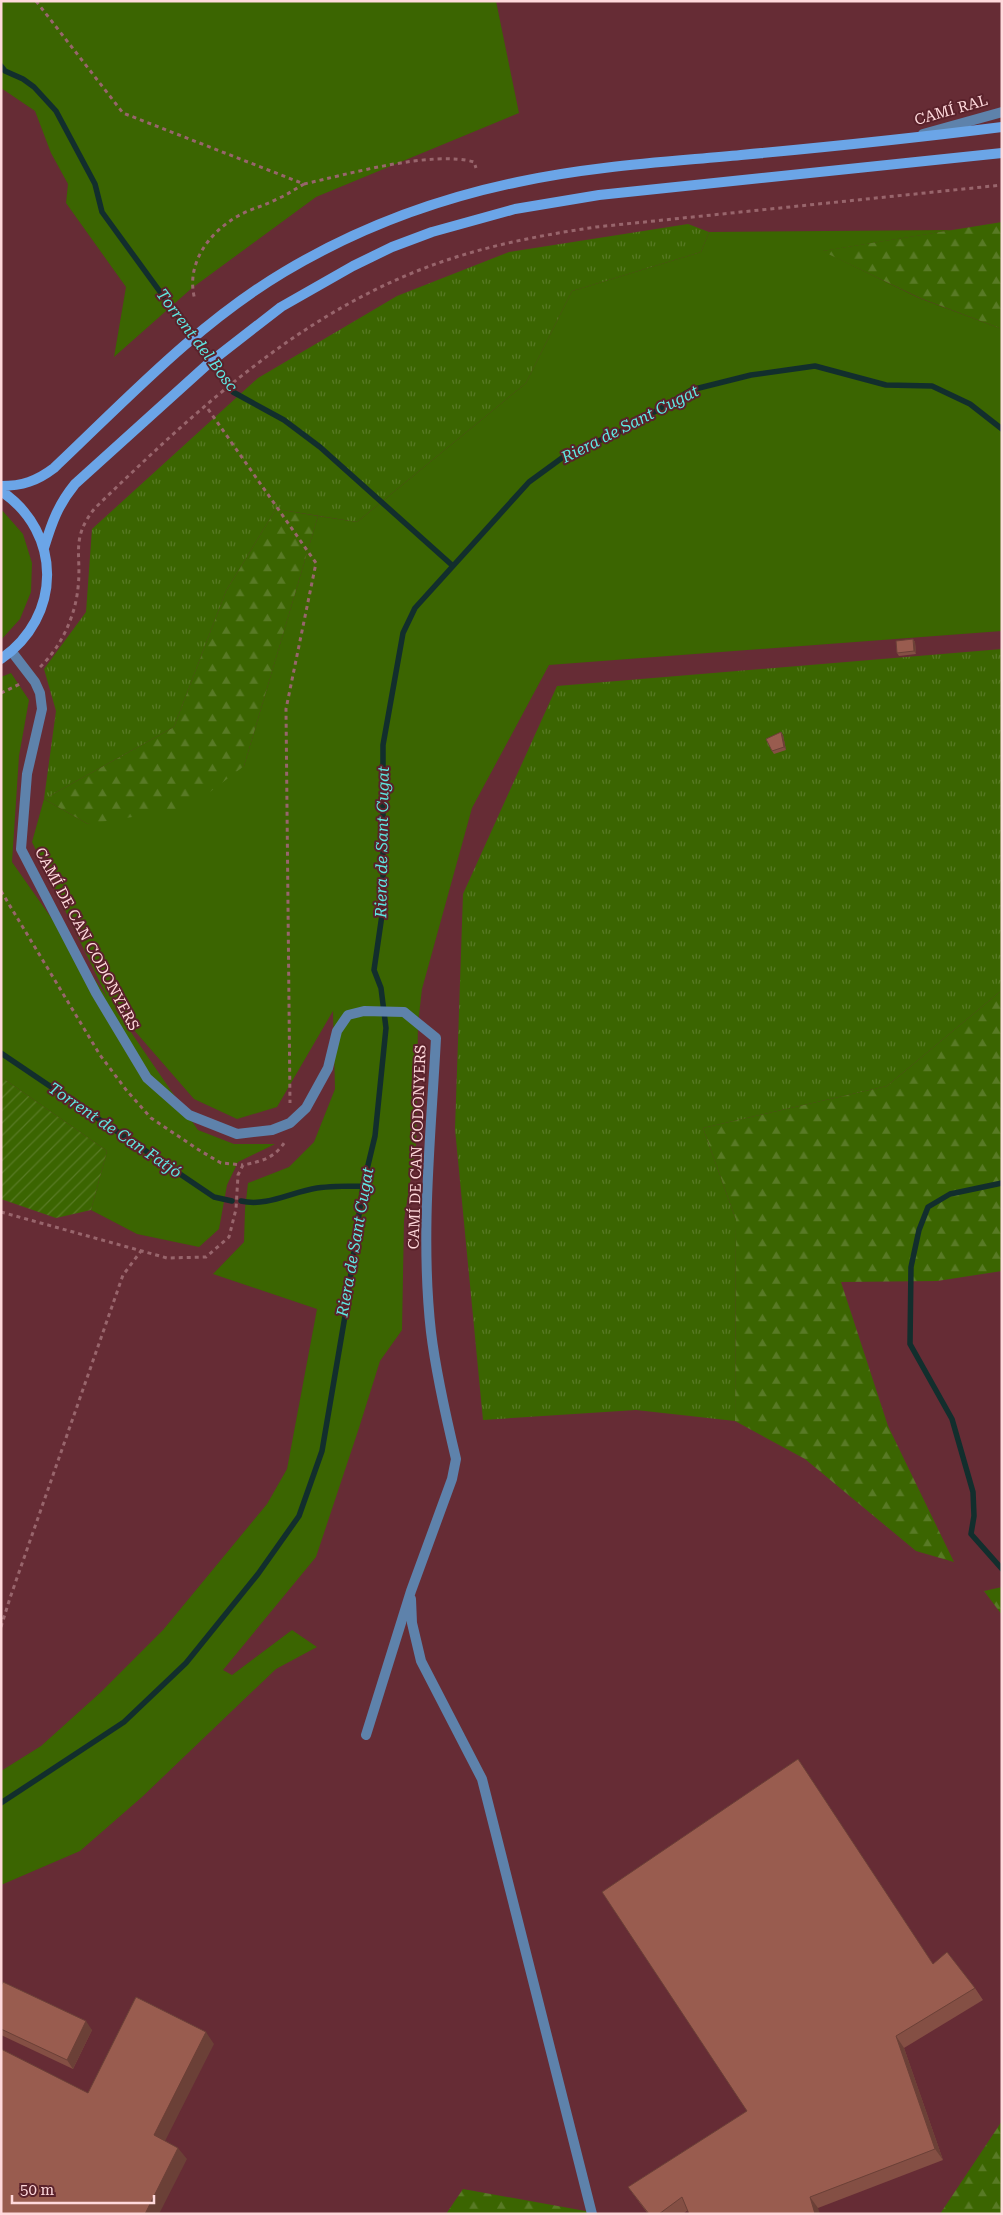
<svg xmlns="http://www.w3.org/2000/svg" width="1003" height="2215" font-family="'Roboto Serif',serif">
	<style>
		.grass { fill: #3b6501 }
		.forest { fill: url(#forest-firs) }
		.park { fill: url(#park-tufts) }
		.garden { fill: url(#garden-furrows) }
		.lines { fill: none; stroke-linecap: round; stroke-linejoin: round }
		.stream { stroke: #122e2d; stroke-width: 5.5 }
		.path { stroke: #98656c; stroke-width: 3; stroke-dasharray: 4 4; stroke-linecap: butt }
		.lane { stroke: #5e82ab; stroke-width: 10 }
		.street { stroke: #5e82ab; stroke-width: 10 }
		.secondary { stroke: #6ba5e7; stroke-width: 10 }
		.wall { fill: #844f44 }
		.shaded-wall { fill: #6b4037 }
		.building { fill: #995c4f; stroke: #6b4037 }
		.labels { text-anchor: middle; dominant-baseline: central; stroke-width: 4; stroke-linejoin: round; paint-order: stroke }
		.street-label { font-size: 15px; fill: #ffd9dc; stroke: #5a222b }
		.water-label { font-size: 16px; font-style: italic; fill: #5fe8e3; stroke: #5a222b }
	</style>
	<defs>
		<pattern id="forest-firs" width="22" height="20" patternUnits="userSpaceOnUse" patternTransform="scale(1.25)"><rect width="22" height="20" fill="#3b6501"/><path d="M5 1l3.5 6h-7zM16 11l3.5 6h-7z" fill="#587a25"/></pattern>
		<pattern id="park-tufts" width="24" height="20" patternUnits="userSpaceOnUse" patternTransform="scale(1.25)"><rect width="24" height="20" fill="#3b6501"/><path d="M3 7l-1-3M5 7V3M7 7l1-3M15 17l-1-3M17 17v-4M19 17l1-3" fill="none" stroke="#587a25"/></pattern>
		<pattern id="garden-furrows" width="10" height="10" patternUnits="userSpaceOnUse" patternTransform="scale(1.25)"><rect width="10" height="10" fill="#3b6501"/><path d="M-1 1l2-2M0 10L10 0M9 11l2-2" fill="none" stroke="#587a25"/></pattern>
	</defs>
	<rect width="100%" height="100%" fill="#662c35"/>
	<path class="grass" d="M 1,1 L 496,1 L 519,113 L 316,197 L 192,288 L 114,357 L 126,287 L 66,203 L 68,184 L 51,153 L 35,111 L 1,88 Z
		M 953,230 L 823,251 L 919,298 L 1002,329 L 1002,631 L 549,665 L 472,808 L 422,989 L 418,1024 L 416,1145 L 404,1220 L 402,1330 L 380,1361 L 359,1428 L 316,1557 L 223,1670 L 232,1675 L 292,1630 L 317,1647 L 276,1669 L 142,1797 L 80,1851 L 1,1885 L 1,1771 L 41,1746 L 101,1692 L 163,1630 L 267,1504 L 287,1469 L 317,1309 L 213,1274 L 244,1242 L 245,1209 L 248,1183 L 289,1167 L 314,1142 L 335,1089 L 333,1011 L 277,1107 L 237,1119 L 194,1099 L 113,1006 L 198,1130 L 234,1144 L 275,1144 L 238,1162 L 227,1185 L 219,1229 L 199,1247 L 137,1234 L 91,1210 L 107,1151 L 1,1077 L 1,677 L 11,673 L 29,700 L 19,756 L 12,862 L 107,997 L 32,842 L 44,799 L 88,824 L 244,766 L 318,516 L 357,522 L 526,383 L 572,291 L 701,252 L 709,232 Z
		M 1,509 L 23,534 L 32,563 L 31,592 L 20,619 L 1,640 Z"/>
	<path class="forest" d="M 1002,222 L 1002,329 L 920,298 L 822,251 Z
		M 276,509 L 318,516 L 244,766 L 189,808 L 88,824 L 44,799 L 174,727 L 226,591 Z
		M 1002,990 L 1002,1271 L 937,1281 L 841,1282 L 888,1426 L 954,1562 L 916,1551 L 805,1459 L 735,1421 L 736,1220 L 703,1128 L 887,1086 Z
		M 1002,1587 L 1002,1615 L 984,1591 Z
		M 1002,2121 L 1002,2214 L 940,2214 Z
		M 463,2189 L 602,2214 L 446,2214 Z"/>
	<path class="park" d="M 688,224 L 709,232 L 701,252 L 572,291 L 526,383 L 357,522 L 276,509 L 226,591 L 174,727 L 44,799 L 56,711 L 44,669 L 86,612 L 92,529 L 258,378 L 397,296 L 509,252 Z
		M 1002,649 L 1002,990 L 887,1086 L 703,1128 L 736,1220 L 735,1421 L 636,1410 L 483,1420 L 455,1129 L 463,894 L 557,686 Z"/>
	<path class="garden" d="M 1,1077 L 107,1151 L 91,1210 L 56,1218 L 1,1199 Z"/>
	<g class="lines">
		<path class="stream" d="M 1,66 L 5,71 L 23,79 L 34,87 L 56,111 L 95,184 L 102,212 L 233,392 L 284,420 L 320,447 L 453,566
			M 1,1053 L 214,1197 L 232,1201
			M 1002,1183 L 950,1194 L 928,1207 L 919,1230 L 911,1267 L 910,1344 L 952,1419 L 973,1492 L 974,1516 L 971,1534 L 1002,1569
			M 241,1201 C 267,1207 291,1192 317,1188 C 332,1186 348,1186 363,1186
			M 1,1803 L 124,1722 L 186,1663 L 258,1574 L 299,1516 L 322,1451 L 345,1316 L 363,1186 L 375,1136 L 386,1028 L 381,988 L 374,970 L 383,908 L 383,745 L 403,633 L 415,608 L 529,482 L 566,455 L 626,429 L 691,390 L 751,375 L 815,366 L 886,385 L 932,386 L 970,404 L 1002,429"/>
		<path class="path" d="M 36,1 L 123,113 L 304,184 C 295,189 287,195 277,199 C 264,206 250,209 238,216 C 208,233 185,265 195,300
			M 304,184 C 348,174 433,150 474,162 L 476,168
			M 208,409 L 316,563 L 286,709 L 290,1103
			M 40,667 C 61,647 75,617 78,588 C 82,554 70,539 95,508 C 192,414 290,322 417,271 C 474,248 535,236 596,227 L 1002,185
			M 1,693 L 20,684
			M 1,891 L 100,1055 L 127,1091 L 151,1118 L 199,1150 L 221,1163 L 243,1165
			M 1,1212 L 167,1258 L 206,1257 L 229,1237 L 236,1209 L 238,1175 L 243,1165 C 263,1161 275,1158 286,1140
			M 1,1627 L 10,1598 L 123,1275 L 141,1251"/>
		<path class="lane" d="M 12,652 L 35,682 L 40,693 L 42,709 L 27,774 L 21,849 L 96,993 L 147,1078 L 189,1115 L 237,1134 L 272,1130 L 290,1123 L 306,1108 L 328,1068 L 337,1031 L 348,1015 L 364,1011 L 404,1012 L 436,1038 C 431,1135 420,1235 431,1332 C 436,1374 446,1417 456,1459 L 452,1479 L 411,1591 L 366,1735
			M 411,1599 L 412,1623 L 421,1661 L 482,1779 L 592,2214"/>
		<path class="street" d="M 923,134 L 1002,112"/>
		<path class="secondary" d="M 1,486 C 22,486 37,481 54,468 C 127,399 197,324 284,272 C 356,229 436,199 518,182 C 591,166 667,162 741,155 C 828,147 915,138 1002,127
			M 1,491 C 63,533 62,617 1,659
			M 44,548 C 52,522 58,505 75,484 L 209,363 L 281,307 L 353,266 L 392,247 L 432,232 L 515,209 L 599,195 L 1002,153"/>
	</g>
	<path class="wall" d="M 913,639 L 915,642 L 916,654 L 899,656 L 897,653 Z
		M 781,732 L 783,735 L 786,750 L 774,754 L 772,751 Z
		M 934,1964 L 975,1988 L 983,2000 L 904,2048 L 943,2160 L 818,2208 L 688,2210 L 683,2214 L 648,2214 L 628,2187 L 747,2111 Z
		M 1,1986 L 92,2030 L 73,2069 L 1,2035 Z"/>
	<path class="shaded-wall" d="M 913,639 L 915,642 L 916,654 L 914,651 Z
		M 781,732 L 783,735 L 786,750 L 784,747 Z
		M 86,2021 L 92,2030 L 73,2069 L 67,2060 Z
		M 206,2032 L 214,2044 L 162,2147 L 154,2135 Z
		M 896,2036 L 904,2048 L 943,2160 L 935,2149 Z
		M 178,2148 L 187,2159 L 159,2214 L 145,2214 Z
		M 810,2197 L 818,2208 L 820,2214 L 815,2214 Z"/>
	<path class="building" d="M 913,639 L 914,651 L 897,653 L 896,641 Z
		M 781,732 L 784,747 L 772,751 L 766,739 Z
		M 798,1759 L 933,1964 L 947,1952 L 975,1988 L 896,2036 L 935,2149 L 810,2197 L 815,2214 L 689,2214 L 682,2197 L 659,2214 L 649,2214 L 628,2187 L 747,2111 L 602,1892 Z
		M 3,1982 L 86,2021 L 67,2060 L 1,2029 L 1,1986 Z
		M 136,1997 L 206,2032 L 154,2135 L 178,2148 L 145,2214 L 1,2214 L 1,2049 L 88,2093 Z"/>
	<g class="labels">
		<g class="street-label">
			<text transform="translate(951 110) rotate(-16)">CAMÍ RAL</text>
			<text transform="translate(87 939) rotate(62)">CAMÍ DE CAN CODONYERS</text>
			<text transform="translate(417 1147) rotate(-88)">CAMÍ DE CAN CODONYERS</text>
		</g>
		<g class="water-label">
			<text transform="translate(197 340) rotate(53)">Torrent del Bosc</text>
			<text transform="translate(630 424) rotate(-27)">Riera de Sant Cugat</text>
			<text transform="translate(382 842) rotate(-89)">Riera de Sant Cugat</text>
			<text transform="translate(115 1130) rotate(34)">Torrent de Can Fatjó</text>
			<text transform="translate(355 1242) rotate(-80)">Riera de Sant Cugat</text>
		</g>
	</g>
	<rect width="1003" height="2215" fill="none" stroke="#ffd9dc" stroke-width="5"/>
	<path d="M12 2195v8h142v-8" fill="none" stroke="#ffd9dc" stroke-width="2.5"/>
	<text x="20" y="2195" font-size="15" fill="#ffd9dc" stroke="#5a222b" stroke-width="4" paint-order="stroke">50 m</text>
</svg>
